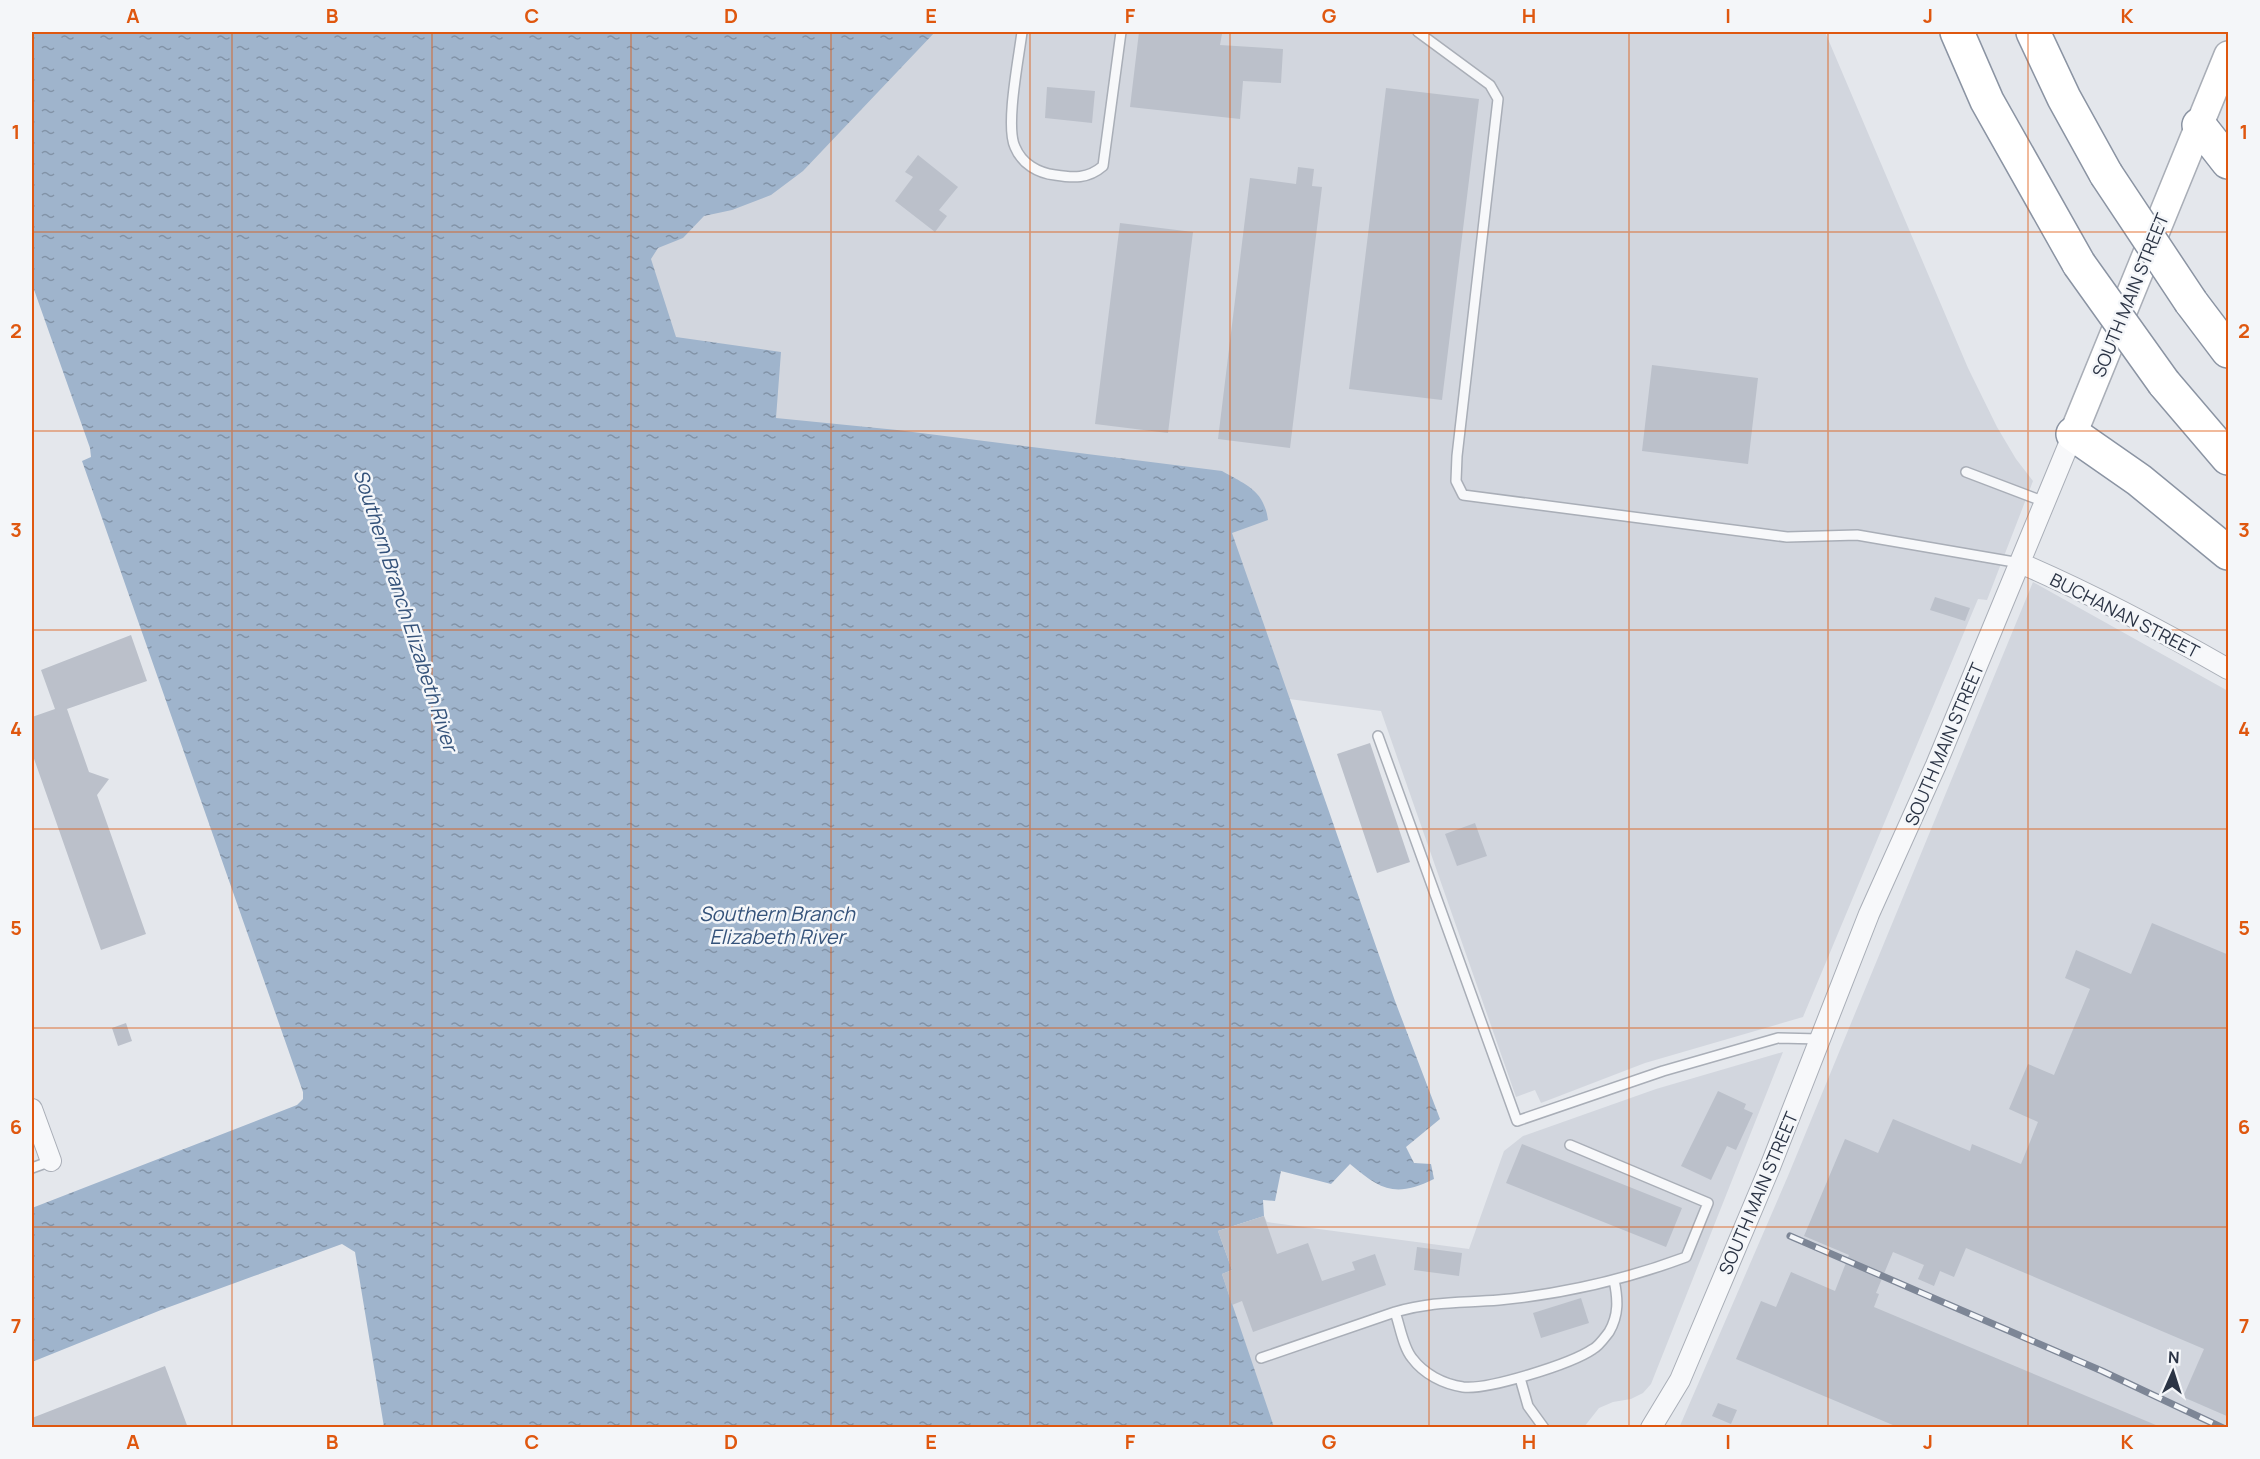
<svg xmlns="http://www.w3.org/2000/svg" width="2260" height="1459" font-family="Manrope,sans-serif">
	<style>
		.built { fill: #d2d6de }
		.water { fill: url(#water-ripples) }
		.building { fill: #bbc0ca }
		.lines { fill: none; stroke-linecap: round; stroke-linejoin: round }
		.lane-casing { stroke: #a9aeb7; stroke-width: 12 }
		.street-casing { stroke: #a9aeb7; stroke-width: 22 }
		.secondary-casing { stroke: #a9aeb7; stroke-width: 30 }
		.highway-casing { stroke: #8b94a3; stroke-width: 36 }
		.lane { stroke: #f7f8fa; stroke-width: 9 }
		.street { stroke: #f7f8fa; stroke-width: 20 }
		.secondary { stroke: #fff; stroke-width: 27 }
		.highway { stroke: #fff; stroke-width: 33 }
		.rail-casing { stroke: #7d8696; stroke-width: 7 }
		.rail { stroke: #f4f6f9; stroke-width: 4.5; stroke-dasharray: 14; stroke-linecap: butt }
		.highway-bridge-casing { stroke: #8b94a3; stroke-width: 36; stroke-linecap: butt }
		.highway-bridge { stroke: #fff; stroke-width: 33 }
		.grid { fill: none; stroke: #df570f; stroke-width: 1.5; stroke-opacity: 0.55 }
		.labels { text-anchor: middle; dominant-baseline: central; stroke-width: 5; stroke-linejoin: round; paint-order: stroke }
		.street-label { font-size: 18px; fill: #2b3445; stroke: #f4f6f9 }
		.water-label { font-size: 20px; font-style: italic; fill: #34527a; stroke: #f4f6f9 }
		.neatline { fill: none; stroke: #df570f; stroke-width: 2 }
		.grid-label { font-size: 20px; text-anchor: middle; font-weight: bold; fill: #df570f }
	</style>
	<defs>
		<pattern id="water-ripples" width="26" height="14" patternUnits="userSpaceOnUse" patternTransform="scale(1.5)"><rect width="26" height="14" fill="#9fb4cc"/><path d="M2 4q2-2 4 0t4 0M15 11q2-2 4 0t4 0" fill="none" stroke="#8293a7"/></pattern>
	</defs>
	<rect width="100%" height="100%" fill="#e4e7ec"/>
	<path class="built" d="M 492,32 L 1825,32 L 1968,368 L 1997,427 L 2016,459 L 2033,481 L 1987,600 L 1978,599 L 1803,1017 L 1645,1063 L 1541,1103 L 1535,1090 L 1516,1097 L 1381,711 L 697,622 Z
		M 2033,582 L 2228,691 L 2228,1427 L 1679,1428 L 1788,1176 Z
		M 1783,1052 L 1651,1384 L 1643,1393 L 1631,1399 L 1613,1402 L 1599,1408 L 1584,1427 L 973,1427 L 1129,1261 L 1264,1216 L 1267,1222 L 1469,1249 L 1504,1151 L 1523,1136 L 1656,1089 Z"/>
	<path class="water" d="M 32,32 L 935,32 L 803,171 L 771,195 L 732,210 L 704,216 L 683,238 L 658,248 L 651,259 L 676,337 L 781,352 L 776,418 L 897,430 L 1222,471 C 1246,485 1264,490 1268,520 L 1232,533 L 1395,1001 L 1440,1119 L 1406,1147 L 1414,1163 L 1431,1164 L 1434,1179 C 1395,1198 1381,1190 1350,1164 L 1331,1184 L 1281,1171 L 1275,1201 L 1263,1200 L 1264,1216 L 1218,1231 L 1232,1270 L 1222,1274 L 1274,1427 L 384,1427 L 355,1252 L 342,1244 L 161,1310 L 32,1362 L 32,1208 L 297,1105 L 303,1099 L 303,1092 L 82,461 L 91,457 L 90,448 L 32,284 Z"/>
	<path class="building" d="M 1139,32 L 1222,34 L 1220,45 L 1283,49 L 1281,83 L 1243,81 L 1240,119 L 1130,107 Z
		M 1047,87 L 1095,91 L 1092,123 L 1045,118 Z
		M 1386,88 L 1479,99 L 1442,400 L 1349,389 Z
		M 918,155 L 958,187 L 939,210 L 947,216 L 935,232 L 895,201 L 913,177 L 905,172 Z
		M 1298,167 L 1314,169 L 1312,186 L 1322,187 L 1290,448 L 1218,439 L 1250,178 L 1296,184 Z
		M 1120,223 L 1193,232 L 1168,433 L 1095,424 Z
		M 1652,365 L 1758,378 L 1748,464 L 1642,451 Z
		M 1935,597 L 1970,608 L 1965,621 L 1930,610 Z
		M 131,635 L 147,681 L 67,709 L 89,772 L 109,779 L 97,795 L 146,934 L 101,950 L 32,753 L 32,717 L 55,709 L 41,670 Z
		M 1370,743 L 1410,862 L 1377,873 L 1337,754 Z
		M 1475,823 L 1487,856 L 1457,866 L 1445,834 Z
		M 2152,923 L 2229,955 L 2229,1417 L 2183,1397 L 2204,1349 L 1966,1248 L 1954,1277 L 1940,1271 L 1934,1286 L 1918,1279 L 1924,1265 L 1893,1252 L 1876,1293 L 1879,1294 L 1874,1307 L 2163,1428 L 1900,1428 L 1736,1359 L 1761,1301 L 1776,1307 L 1791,1272 L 1835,1291 L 1849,1255 L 1804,1236 L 1845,1139 L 1878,1153 L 1893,1119 L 1970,1151 L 1972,1144 L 2021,1164 L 2038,1122 L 2009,1109 L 2028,1064 L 2054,1075 L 2090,989 L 2065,978 L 2076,950 L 2131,974 Z
		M 126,1023 L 132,1041 L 118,1046 L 112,1028 Z
		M 1718,1091 L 1746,1104 L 1744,1109 L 1753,1113 L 1736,1150 L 1727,1146 L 1711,1180 L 1681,1166 Z
		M 1522,1144 L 1682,1208 L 1666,1247 L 1506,1183 Z
		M 1264,1216 L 1277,1254 L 1308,1243 L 1322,1281 L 1355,1270 L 1352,1262 L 1375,1254 L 1386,1285 L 1253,1332 L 1242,1301 L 1232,1305 L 1222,1274 L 1232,1270 L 1218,1231 Z
		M 1417,1247 L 1462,1253 L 1459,1276 L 1414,1270 Z
		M 1581,1298 L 1589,1323 L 1541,1338 L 1533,1313 Z
		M 165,1366 L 188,1428 L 32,1428 L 32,1418 Z
		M 1718,1403 L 1737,1410 L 1731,1424 L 1712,1416 Z"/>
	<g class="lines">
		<g class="lane-casing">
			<path id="lane" d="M 1022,32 C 1019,57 1005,126 1015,147 C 1022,164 1038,173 1055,175 C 1073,178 1088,179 1103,166 L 1121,32
				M 1418,32 L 1490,85 L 1498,99 L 1457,456 L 1456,481 L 1463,495 L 1787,537 L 1857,535 L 2020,563
				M 1966,472 L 2045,502
				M 1378,736 L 1517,1121 L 1663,1071 L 1778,1038 L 1820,1039
				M 1570,1145 L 1708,1203 L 1686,1257 C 1627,1279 1562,1294 1499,1300 C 1460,1303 1433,1301 1395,1312 C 1400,1326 1403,1347 1412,1358 C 1424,1374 1443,1384 1463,1387 C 1488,1390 1571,1364 1593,1349 C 1599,1346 1605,1337 1609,1332 C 1619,1315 1618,1299 1614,1280
				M 32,1168 L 51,1161
				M 1261,1358 L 1395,1312
				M 1520,1378 L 1528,1406 L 1544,1428"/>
		</g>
		<g class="street-casing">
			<path id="street" d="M 2020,563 C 2092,594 2160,630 2228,669
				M 32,1109 L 51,1161
				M 1651,1428 L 1680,1380 L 1770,1167 L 1869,914 L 1936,765 L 2073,434"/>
		</g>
		<g class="secondary-casing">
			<path id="secondary" d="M 2073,434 L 2228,55"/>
		</g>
		<g class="highway-casing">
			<path id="highway" d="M 1957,32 L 1987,101 L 2079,264
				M 2033,32 L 2064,98 L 2106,174
				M 2199,125 L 2228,162
				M 2191,302 L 2228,351
				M 2164,383 L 2228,458
				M 2073,434 L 2139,480 L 2228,553"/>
		</g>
		<use href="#lane" class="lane"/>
		<use href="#street" class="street"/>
		<use href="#secondary" class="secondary"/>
		<use href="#highway" class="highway"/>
		<g class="rail-casing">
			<path id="rail" d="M 1790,1236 L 2102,1371 L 2223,1428"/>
		</g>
		<use href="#rail" class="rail"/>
		<g class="highway-bridge-casing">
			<path id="highway-bridge" d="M 2106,174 L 2191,302
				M 2079,264 L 2164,383"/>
		</g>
		<use href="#highway-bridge" class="highway-bridge"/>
	</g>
	<path class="grid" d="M 232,32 L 232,1428M 432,32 L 432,1428M 631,32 L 631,1428M 831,32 L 831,1428M 1030,32 L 1030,1428M 1230,32 L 1230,1428M 1429,32 L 1429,1428M 1629,32 L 1629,1428M 1828,32 L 1828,1428M 2028,32 L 2028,1428M 32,232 L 2228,232M 32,431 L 2228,431M 32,630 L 2228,630M 32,829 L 2228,829M 32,1028 L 2228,1028M 32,1227 L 2228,1227"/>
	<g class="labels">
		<g class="street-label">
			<text transform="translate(2130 295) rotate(-68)">SOUTH MAIN STREET</text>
			<text transform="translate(2125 615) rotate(27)">BUCHANAN STREET</text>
			<text transform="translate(1944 744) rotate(-67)">SOUTH MAIN STREET</text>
			<text transform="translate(1758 1193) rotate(-67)">SOUTH MAIN STREET</text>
		</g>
		<g class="water-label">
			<text transform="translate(406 610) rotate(72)">Southern Branch Elizabeth River</text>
			<text x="777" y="913">Southern Branch<tspan x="777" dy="23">Elizabeth River</tspan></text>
		</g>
	</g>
	<rect width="2260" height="1459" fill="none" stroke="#f4f6f9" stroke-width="66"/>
	<g transform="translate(2173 1372) rotate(3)" stroke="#f4f6f9" stroke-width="4.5" paint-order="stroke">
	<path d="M0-4.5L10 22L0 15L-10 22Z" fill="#2b3445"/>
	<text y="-9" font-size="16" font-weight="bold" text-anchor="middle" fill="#2b3445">N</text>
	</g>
	<rect x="33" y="33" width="2194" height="1393" class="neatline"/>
	<g class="grid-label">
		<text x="133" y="23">A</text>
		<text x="332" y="23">B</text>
		<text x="532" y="23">C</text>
		<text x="731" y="23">D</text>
		<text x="931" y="23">E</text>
		<text x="1130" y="23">F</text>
		<text x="1329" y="23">G</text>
		<text x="1529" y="23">H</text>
		<text x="1728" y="23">I</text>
		<text x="1928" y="23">J</text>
		<text x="2127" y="23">K</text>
		<text x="16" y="139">1</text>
		<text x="2244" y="139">1</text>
		<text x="16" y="338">2</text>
		<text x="2244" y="338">2</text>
		<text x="16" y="537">3</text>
		<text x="2244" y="537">3</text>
		<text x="16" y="736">4</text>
		<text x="2244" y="736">4</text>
		<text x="16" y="935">5</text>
		<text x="2244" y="935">5</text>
		<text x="16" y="1134">6</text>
		<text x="2244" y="1134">6</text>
		<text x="16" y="1333">7</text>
		<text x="2244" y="1333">7</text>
		<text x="133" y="1449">A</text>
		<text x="332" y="1449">B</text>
		<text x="532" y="1449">C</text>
		<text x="731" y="1449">D</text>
		<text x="931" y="1449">E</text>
		<text x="1130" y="1449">F</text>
		<text x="1329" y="1449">G</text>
		<text x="1529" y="1449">H</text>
		<text x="1728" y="1449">I</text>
		<text x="1928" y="1449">J</text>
		<text x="2127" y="1449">K</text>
	</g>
</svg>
